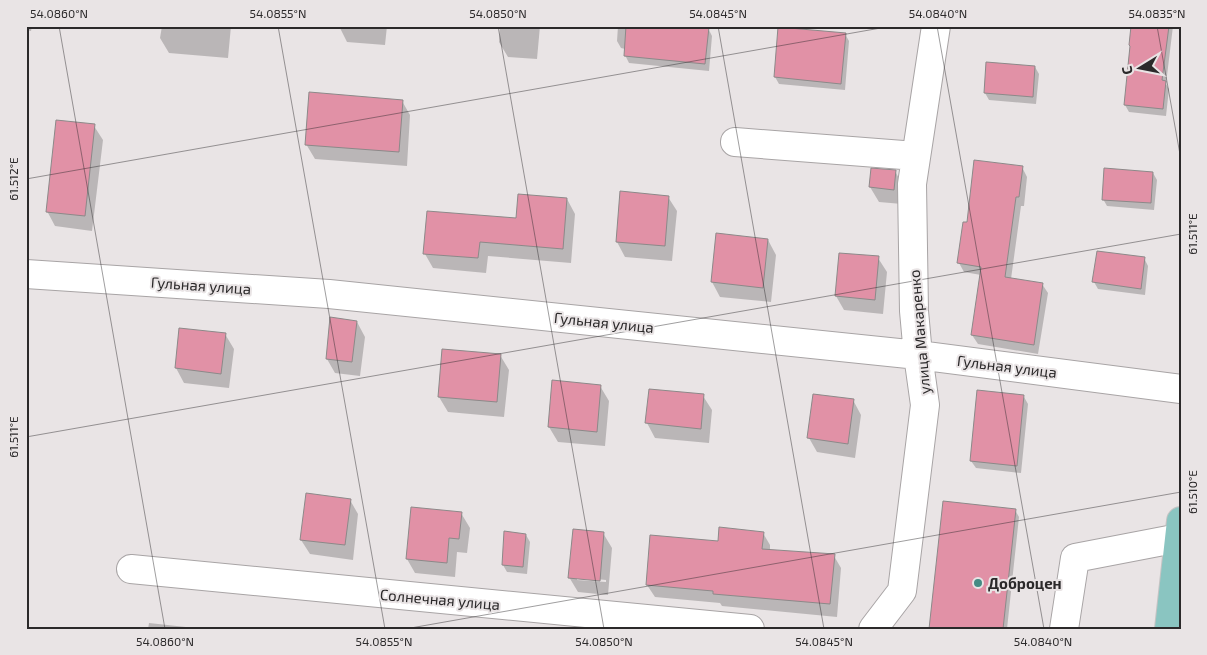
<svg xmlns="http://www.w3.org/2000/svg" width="1207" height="655" font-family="'Exo 2',sans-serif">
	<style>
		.shadow { fill: #0003; fill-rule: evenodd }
		.building { fill: #e191a6; stroke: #8c8989 }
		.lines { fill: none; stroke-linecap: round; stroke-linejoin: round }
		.minor-casing { stroke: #a8a4a5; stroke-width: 30 }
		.major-casing { stroke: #c4c3c3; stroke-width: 30 }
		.minor { stroke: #fff; stroke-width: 28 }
		.major { stroke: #8ac5c1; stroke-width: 28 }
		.ticks { fill: none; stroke: #2b292a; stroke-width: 1; stroke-opacity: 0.45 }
		.poi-dot { fill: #458b84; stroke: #e9e4e5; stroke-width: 2 }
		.labels { text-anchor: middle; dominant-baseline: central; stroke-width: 4; stroke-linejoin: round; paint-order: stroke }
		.street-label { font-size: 15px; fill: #2b292a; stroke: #e9e4e5 }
		.poi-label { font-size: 15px; font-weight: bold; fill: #2b292a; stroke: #e9e4e5; text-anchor: start }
		.neatline { fill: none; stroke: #2b292a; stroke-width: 2 }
		.ticks-label { font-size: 12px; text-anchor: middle; fill: #2b292a }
	</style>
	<rect width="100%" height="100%" fill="#e9e4e5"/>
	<path class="shadow" d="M 26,26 L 32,26 L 31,31 L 26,30 Z
		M 162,26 L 231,26 L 228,58 L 169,53 L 160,38 Z
		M 339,26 L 387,26 L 385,45 L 347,42 Z
		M 500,26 L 540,26 L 537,59 L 508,57 L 499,42 Z
		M 618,26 L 700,26 L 708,28 L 712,36 L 709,71 L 629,63 L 625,55 L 625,49 L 621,48 L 617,41 Z
		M 1132,26 L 1173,26 L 1166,84 L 1169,89 L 1166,116 L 1129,112 L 1125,105 Z
		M 845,34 L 849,41 L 845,90 L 779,84 L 775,77 Z
		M 1035,67 L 1039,74 L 1036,104 L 989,100 L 985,93 Z
		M 402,101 L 410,115 L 407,166 L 315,159 L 306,144 Z
		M 94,126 L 103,140 L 92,231 L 55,226 L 47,211 Z
		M 1022,167 L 1027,177 L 1024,206 L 1021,206 L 1011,279 L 1042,284 L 1048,293 L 1038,354 L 978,344 L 972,335 L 981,275 L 964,272 L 959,263 L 968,224 Z
		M 895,171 L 903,186 L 902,204 L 879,202 L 870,187 Z
		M 1153,173 L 1157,180 L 1154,210 L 1107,206 L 1103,199 Z
		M 621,193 L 668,197 L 677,211 L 672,261 L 625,257 L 617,242 Z
		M 567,199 L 575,214 L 571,263 L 488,256 L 486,273 L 433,268 L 425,254 L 517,219 Z
		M 768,240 L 776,255 L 771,302 L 720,297 L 712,282 Z
		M 878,258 L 887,272 L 883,314 L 844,310 L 836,296 Z
		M 1144,258 L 1148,266 L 1145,295 L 1098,289 L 1094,282 Z
		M 357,322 L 365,337 L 360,376 L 335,373 L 327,359 Z
		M 225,334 L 234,349 L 229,388 L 184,383 L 176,368 Z
		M 443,351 L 500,355 L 509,370 L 504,417 L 448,412 L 439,397 Z
		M 600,386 L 609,401 L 605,446 L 558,442 L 549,427 Z
		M 703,396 L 712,410 L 709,443 L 655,438 L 647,423 Z
		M 1024,397 L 1028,404 L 1021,473 L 976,468 L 971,461 Z
		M 853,400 L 861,415 L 855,458 L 817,452 L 809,438 Z
		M 350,500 L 358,514 L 353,560 L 310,554 L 301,540 Z
		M 1015,510 L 1019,517 L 1007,629 L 930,629 Z
		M 461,513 L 470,528 L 467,553 L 457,552 L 455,577 L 415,573 L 407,559 Z
		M 603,533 L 612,548 L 608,595 L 578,592 L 569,577 ZM 577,577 L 606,580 L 606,582 L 577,580 Z
		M 763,533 L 770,545 L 770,551 L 834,556 L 841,568 L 837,617 L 722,606 L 720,603 L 655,597 L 647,585 Z
		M 526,535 L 530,542 L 527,574 L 507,572 L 503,565 Z
		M 149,623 L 195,628 L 196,629 L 148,629 Z"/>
	<path class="building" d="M 626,26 L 698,26 L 709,27 L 705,64 L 624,56 Z
		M 1131,26 L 1169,26 L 1162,80 L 1166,81 L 1163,109 L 1124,105 L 1130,46 L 1129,45 Z
		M 778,27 L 846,33 L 841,84 L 774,77 Z
		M 986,62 L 1035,66 L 1033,97 L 984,93 Z
		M 309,92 L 403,100 L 399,152 L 305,145 Z
		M 56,120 L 95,124 L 85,216 L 46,212 Z
		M 974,160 L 1023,166 L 1019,197 L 1016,197 L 1005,277 L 1043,283 L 1034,345 L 971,335 L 981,267 L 957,263 L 963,222 L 967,222 Z
		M 871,168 L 896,170 L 894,190 L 869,187 Z
		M 1104,168 L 1153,172 L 1151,203 L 1102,200 Z
		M 620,191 L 669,196 L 665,246 L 616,242 Z
		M 518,194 L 567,198 L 563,249 L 480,242 L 478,258 L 423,254 L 427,211 L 516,218 Z
		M 716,233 L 768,239 L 763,288 L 711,282 Z
		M 1097,251 L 1145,257 L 1141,289 L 1092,282 Z
		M 839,253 L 879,256 L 875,300 L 835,296 Z
		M 330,317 L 357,321 L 352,362 L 326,359 Z
		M 179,328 L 226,333 L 221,374 L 175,368 Z
		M 442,349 L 501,354 L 497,402 L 438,397 Z
		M 552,380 L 601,385 L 597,432 L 548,427 Z
		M 649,389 L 704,394 L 701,429 L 645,423 Z
		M 977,390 L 1024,395 L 1017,466 L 970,461 Z
		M 813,394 L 854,399 L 848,444 L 807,438 Z
		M 306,493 L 351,499 L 345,545 L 300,540 Z
		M 943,501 L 1016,509 L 1003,629 L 929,629 Z
		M 411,507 L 462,512 L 459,539 L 449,538 L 447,563 L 406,559 Z
		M 719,527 L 764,532 L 762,549 L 835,554 L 830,604 L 713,594 L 713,591 L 646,585 L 650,535 L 718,541 Z
		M 573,529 L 604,532 L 600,581 L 568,578 Z
		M 504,531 L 526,534 L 523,567 L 502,565 Z"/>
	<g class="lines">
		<g class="minor-casing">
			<path id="minor" d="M 735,142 L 916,156
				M 26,274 L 329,294 L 918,355 L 1181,389
				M 131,569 L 750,629
				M 873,629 L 902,591 L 925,405 L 918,355 L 914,311 L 912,184 L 936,26
				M 1064,629 L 1075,558 L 1179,538"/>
		</g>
		<g class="major-casing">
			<path id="major" d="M 1169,629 L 1181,521"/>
		</g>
		<use href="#minor" class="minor"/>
		<use href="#major" class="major"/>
	</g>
	<path class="ticks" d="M 59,26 L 165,629M 278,26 L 385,629M 498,26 L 604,629M 718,26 L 824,629M 937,26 L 1044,629M 1157,26 L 1181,160M 26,179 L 892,26M 26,437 L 1181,234M 405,629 L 1181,492"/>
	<circle class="poi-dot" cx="978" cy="583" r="5"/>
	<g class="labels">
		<g class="street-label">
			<text transform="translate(201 285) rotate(4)">Гульная улица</text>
			<text transform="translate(604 322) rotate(6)">Гульная улица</text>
			<text transform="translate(919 332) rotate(-95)">улица Макаренко</text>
			<text transform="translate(1007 366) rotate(7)">Гульная улица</text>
			<text transform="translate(440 599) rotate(5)">Солнечная улица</text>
		</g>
		<g class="poi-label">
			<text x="988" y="583">Доброцен</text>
		</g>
	</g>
	<rect width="1207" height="655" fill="none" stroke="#e9e4e5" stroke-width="55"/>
	<g transform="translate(1140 68) rotate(260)" stroke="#e9e4e5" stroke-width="4" paint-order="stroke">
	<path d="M0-4L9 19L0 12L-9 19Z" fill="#2b292a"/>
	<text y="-8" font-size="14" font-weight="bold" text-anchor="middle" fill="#2b292a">С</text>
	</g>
	<rect x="28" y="28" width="1152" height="600" class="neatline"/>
	<g class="ticks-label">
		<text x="59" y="18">54.0860°N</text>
		<text x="278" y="18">54.0855°N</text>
		<text x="498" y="18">54.0850°N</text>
		<text x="718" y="18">54.0845°N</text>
		<text x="938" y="18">54.0840°N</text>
		<text x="1157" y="18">54.0835°N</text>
		<text transform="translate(14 179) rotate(-90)" y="4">61.512°E</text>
		<text transform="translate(1193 234) rotate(-90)" y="4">61.511°E</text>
		<text transform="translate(14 437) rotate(-90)" y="4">61.511°E</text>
		<text transform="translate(1193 492) rotate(-90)" y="4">61.510°E</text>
		<text x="165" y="646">54.0860°N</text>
		<text x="384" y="646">54.0855°N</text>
		<text x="604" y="646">54.0850°N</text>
		<text x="824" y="646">54.0845°N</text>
		<text x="1043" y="646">54.0840°N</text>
	</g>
</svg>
